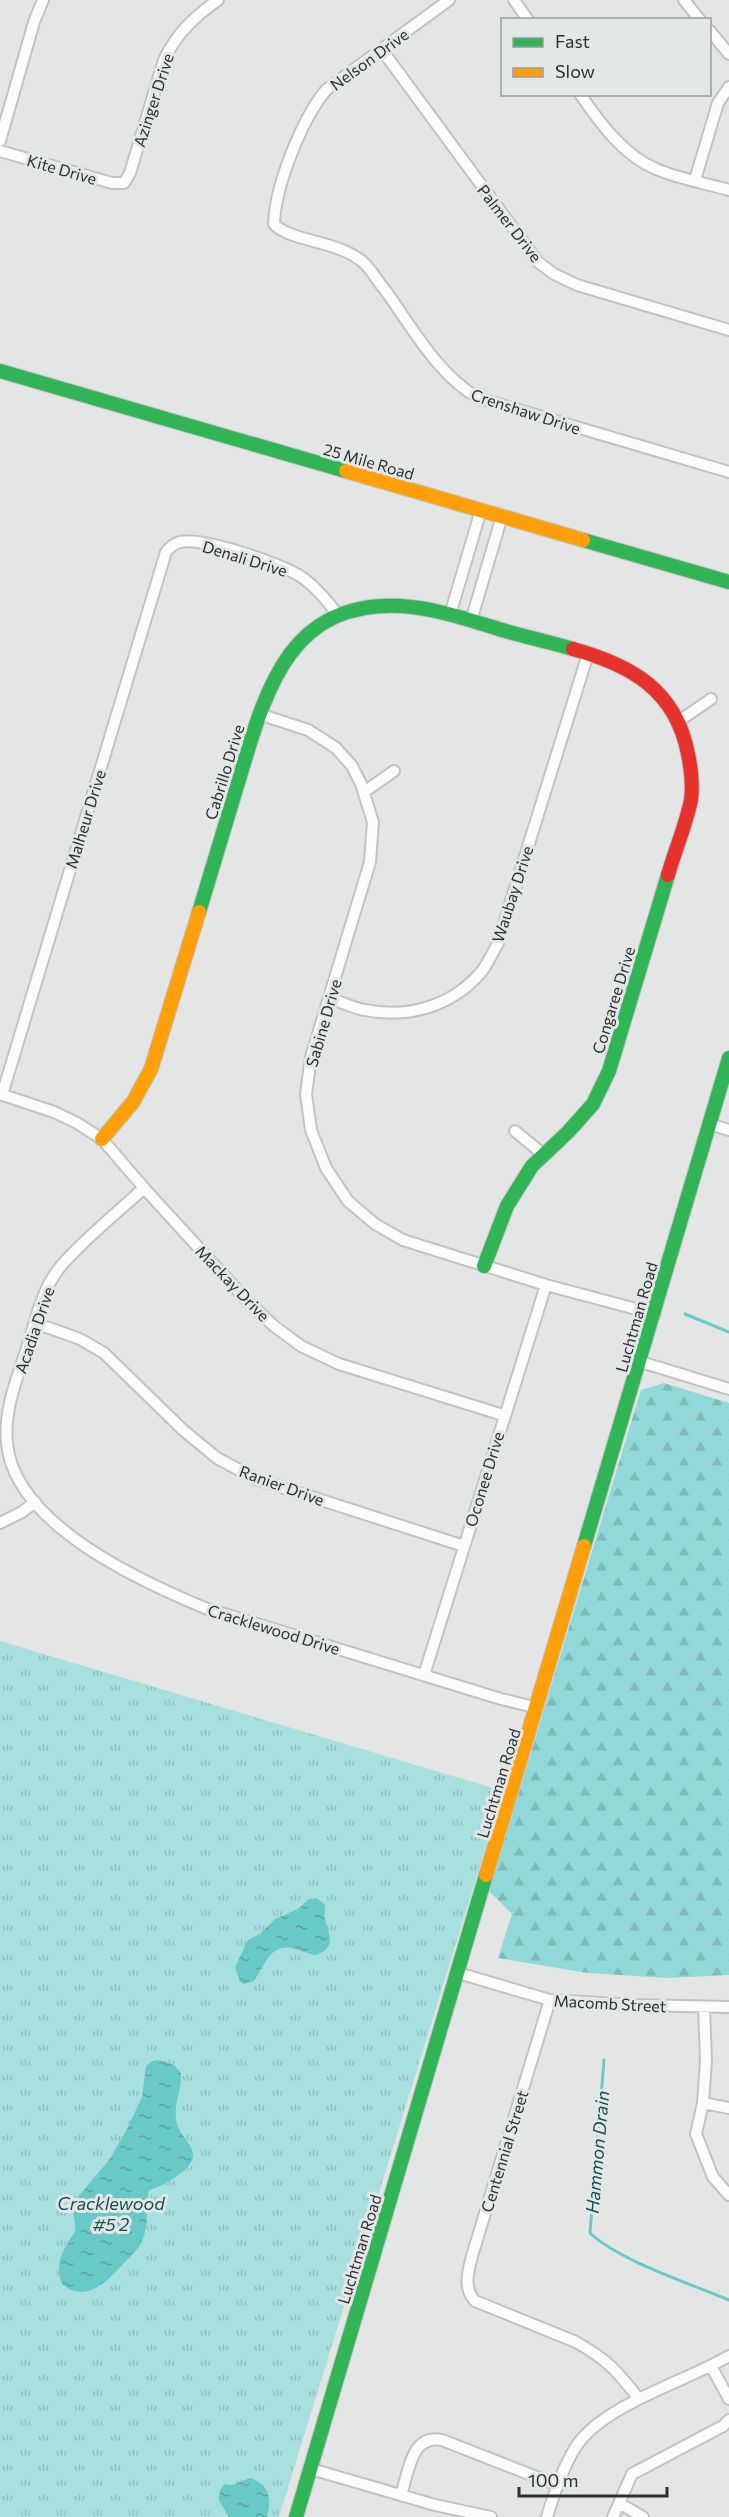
<svg xmlns="http://www.w3.org/2000/svg" width="729" height="2517" font-family="Commissioner,sans-serif">
	<style>
		.grass { fill: url(#grass-tufts) }
		.forest { fill: url(#forest-firs) }
		.water { fill: url(#water-ripples) }
		.lines { fill: none; stroke-linecap: round; stroke-linejoin: round }
		.stream { stroke: #69c9c7; stroke-width: 3 }
		.street-casing { stroke: #c1c3c3; stroke-width: 14 }
		.fast-casing { stroke: #c1c3c3; stroke-width: 16 }
		.slow-casing { stroke: #c1c3c3; stroke-width: 16 }
		.jam-casing { stroke: #c1c3c3; stroke-width: 16 }
		.street { stroke: #fbfbfb; stroke-width: 10 }
		.fast { stroke: #30b455; stroke-width: 14 }
		.slow { stroke: #ff9f0a; stroke-width: 14 }
		.jam { stroke: #e5322d; stroke-width: 14 }
		.labels { text-anchor: middle; dominant-baseline: central; stroke-width: 6; stroke-linejoin: round; paint-order: stroke }
		.street-label { font-size: 16px; fill: #2e2f2f; stroke: #e3e7e7 }
		.water-label { font-size: 18px; font-style: italic; fill: #18504f; stroke: #e3e7e7 }
	</style>
	<defs>
		<pattern id="grass-tufts" width="24" height="20" patternUnits="userSpaceOnUse" patternTransform="scale(1.5)"><rect width="24" height="20" fill="#a7e0df"/><path d="M3 7l-1-3M5 7V3M7 7l1-3M15 17l-1-3M17 17v-4M19 17l1-3" fill="none" stroke="#90c0c0"/></pattern>
		<pattern id="forest-firs" width="22" height="20" patternUnits="userSpaceOnUse" patternTransform="scale(1.5)"><rect width="22" height="20" fill="#90d9d8"/><path d="M5 1l3.5 6h-7zM16 11l3.5 6h-7z" fill="#7cbbba"/></pattern>
		<pattern id="water-ripples" width="26" height="14" patternUnits="userSpaceOnUse" patternTransform="scale(1.5)"><rect width="26" height="14" fill="#69c9c7"/><path d="M2 4q2-2 4 0t4 0M15 11q2-2 4 0t4 0" fill="none" stroke="#57a4a2"/></pattern>
	</defs>
	<rect width="100%" height="100%" fill="#e4e6e6"/>
	<path class="grass" d="M 0,1641 L 503,1791 L 279,2517 L 0,2517 Z"/>
	<path class="forest" d="M 664,1383 L 729,1403 L 729,1975 L 667,1978 L 588,1973 L 498,1958 L 512,1914 L 489,1891 L 641,1390 Z"/>
	<path class="water" d="M 317,1898 L 325,1905 C 326,1910 324,1914 325,1919 C 329,1936 337,1947 316,1955 C 307,1954 300,1950 292,1948 C 269,1944 265,1966 254,1981 L 244,1984 L 240,1982 L 235,1967 L 248,1940 L 260,1934 L 275,1919 L 298,1909 L 309,1899 Z
		M 159,2060 L 174,2065 L 181,2073 C 182,2088 174,2103 176,2119 C 178,2134 190,2141 193,2153 C 197,2168 160,2188 149,2190 C 145,2203 149,2219 145,2232 C 142,2246 134,2253 125,2262 C 108,2280 88,2304 63,2285 C 52,2264 65,2247 76,2230 L 72,2204 L 109,2160 L 126,2131 L 142,2097 L 146,2066 L 152,2061 Z
		M 250,2478 C 270,2485 272,2498 267,2517 L 229,2517 L 219,2501 L 220,2490 L 225,2484 L 233,2485 Z"/>
	<g class="lines">
		<path class="stream" d="M 685,1314 L 729,1332
			M 604,2060 L 590,2233 C 620,2261 689,2283 729,2300"/>
		<g class="street-casing">
			<path id="street" d="M 449,0 L 326,90 C 302,119 275,186 274,224 C 290,242 340,240 365,264 C 373,272 378,282 385,290 C 412,327 437,374 478,398 L 729,472
				M 514,0 L 528,20
				M 684,0 L 700,20
				M 710,31 L 729,54
				M 382,50 L 538,262 L 554,274 L 577,285 L 729,330
				M 580,94 C 600,123 624,156 656,169 C 679,179 705,183 729,190
				M 0,141 L 34,22 L 43,0
				M 0,151 L 112,183 L 124,183 L 130,173 L 164,60 C 177,33 194,17 218,0
				M 695,180 L 718,103 L 729,87
				M 450,615 L 481,510
				M 471,621 L 502,516
				M 259,714 L 308,730 L 336,748 L 352,766 L 361,784 L 373,822 L 370,862 L 311,1057 L 306,1094 L 311,1130 L 326,1168 L 348,1201 L 375,1224 L 403,1240 L 546,1285 L 655,1314
				M 679,721 L 711,699
				M 364,792 L 394,771
				M 330,998 C 341,1002 353,1008 365,1010 C 408,1019 453,1006 482,971 C 488,963 493,952 498,943 L 588,654
				M 0,1094 L 54,1112 L 77,1123 L 102,1139 L 144,1188 L 249,1303 L 274,1326 L 301,1346 L 339,1364 L 503,1415
				M 2,1095 L 166,552 C 170,547 173,544 180,542 C 204,537 282,564 303,578 C 317,588 327,601 338,615
				M 709,1124 L 729,1130
				M 515,1131 L 544,1155
				M 144,1188 C 118,1212 83,1240 61,1266 C 40,1291 35,1325 25,1354 C 15,1383 4,1412 7,1443 C 14,1524 140,1581 205,1608 L 501,1699 L 538,1708
				M 35,1323 L 80,1339 L 104,1353 L 183,1430 L 217,1458 L 256,1479 L 464,1546
				M 641,1362 L 729,1389
				M 0,1523 L 22,1512 L 35,1502
				M 424,1675 L 546,1285
				M 458,1973 L 550,2000 L 635,2005 L 729,2007
				M 550,2000 L 472,2256 C 468,2272 463,2288 475,2301 L 576,2342 C 608,2360 617,2371 639,2399
				M 704,2007 L 706,2060 L 703,2103 L 696,2134 L 713,2177 L 729,2195
				M 703,2103 L 729,2108
				M 711,2366 L 729,2399
				M 311,2469 L 435,2505 L 491,2517
				M 401,2495 C 409,2471 411,2434 442,2440 L 557,2485
				M 619,2503 L 643,2517
				M 547,2517 C 554,2493 562,2470 575,2448 C 602,2405 685,2382 729,2356
				M 613,2517 L 632,2474 L 723,2426 L 729,2420"/>
		</g>
		<g class="fast-casing">
			<path id="fast" d="M 0,371 L 346,471
				M 583,540 L 729,582
				M 199,912 C 213,867 226,821 240,776 C 266,689 290,600 401,606 C 436,608 469,620 502,630 C 526,637 550,642 573,649
				M 484,1266 L 507,1206 L 532,1166 L 568,1132 L 593,1104 L 609,1071 L 668,875
				M 584,1546 L 729,1058
				M 296,2517 L 486,1875"/>
		</g>
		<g class="slow-casing">
			<path id="slow" d="M 346,471 L 583,540
				M 102,1139 L 133,1102 L 151,1069 L 199,912
				M 486,1875 L 584,1546"/>
		</g>
		<g class="jam-casing">
			<path id="jam" d="M 573,649 C 631,665 676,690 688,754 C 691,768 693,785 691,800 C 686,825 675,850 668,875"/>
		</g>
		<use href="#street" class="street"/>
		<use href="#fast" class="fast"/>
		<use href="#slow" class="slow"/>
		<use href="#jam" class="jam"/>
	</g>
	<g class="labels">
		<g class="street-label">
			<text transform="translate(369 59) rotate(-36)">Nelson Drive</text>
			<text transform="translate(153 100) rotate(-72)">Azinger Drive</text>
			<text transform="translate(62 169) rotate(16)">Kite Drive</text>
			<text transform="translate(510 223) rotate(52)">Palmer Drive</text>
			<text transform="translate(526 411) rotate(18)">Crenshaw Drive</text>
			<text transform="translate(369 461) rotate(16)">25 Mile Road</text>
			<text transform="translate(245 558) rotate(17)">Denali Drive</text>
			<text transform="translate(224 772) rotate(-73)">Cabrillo Drive</text>
			<text transform="translate(85 819) rotate(-73)">Malheur Drive</text>
			<text transform="translate(512 894) rotate(-72)">Waubay Drive</text>
			<text transform="translate(613 1000) rotate(-73)">Congaree Drive</text>
			<text transform="translate(323 1023) rotate(-74)">Sabine Drive</text>
			<text transform="translate(233 1283) rotate(46)">Mackay Drive</text>
			<text transform="translate(636 1317) rotate(-74)">Luchtman Road</text>
			<text transform="translate(34 1330) rotate(-71)">Acadia Drive</text>
			<text transform="translate(484 1479) rotate(-73)">Oconee Drive</text>
			<text transform="translate(282 1485) rotate(20)">Ranier Drive</text>
			<text transform="translate(274 1629) rotate(17)">Cracklewood Drive</text>
			<text transform="translate(498 1783) rotate(-73)">Luchtman Road</text>
			<text transform="translate(610 2003) rotate(3)">Macomb Street</text>
			<text transform="translate(504 2151) rotate(-73)">Centennial Street</text>
			<text transform="translate(359 2249) rotate(-73)">Luchtman Road</text>
		</g>
		<g class="water-label">
			<text transform="translate(597 2152) rotate(-85)">Hammon Drain</text>
			<text x="111" y="2203">Cracklewood<tspan x="111" dy="21">#5 2</tspan></text>
		</g>
	</g>
	<rect x="501" y="18" width="210" height="78" fill="#e3e7e7" stroke="#9b9d9d" stroke-width="1.5"/>
	<rect x="513" y="38" width="30" height="9" fill="#30b455" stroke="#9b9d9d" stroke-width="1.5"/>
	<text x="555" y="48" font-size="18" fill="#2e2f2f">Fast</text>
	<rect x="513" y="68" width="30" height="9" fill="#ff9f0a" stroke="#9b9d9d" stroke-width="1.5"/>
	<text x="555" y="78" font-size="18" fill="#2e2f2f">Slow</text>
	<path d="M519 2487v9h148v-9" fill="none" stroke="#2e2f2f" stroke-width="3"/>
	<text x="528" y="2487" font-size="18" fill="#2e2f2f" stroke="#e3e7e7" stroke-width="4.5" paint-order="stroke">100 m</text>
</svg>
